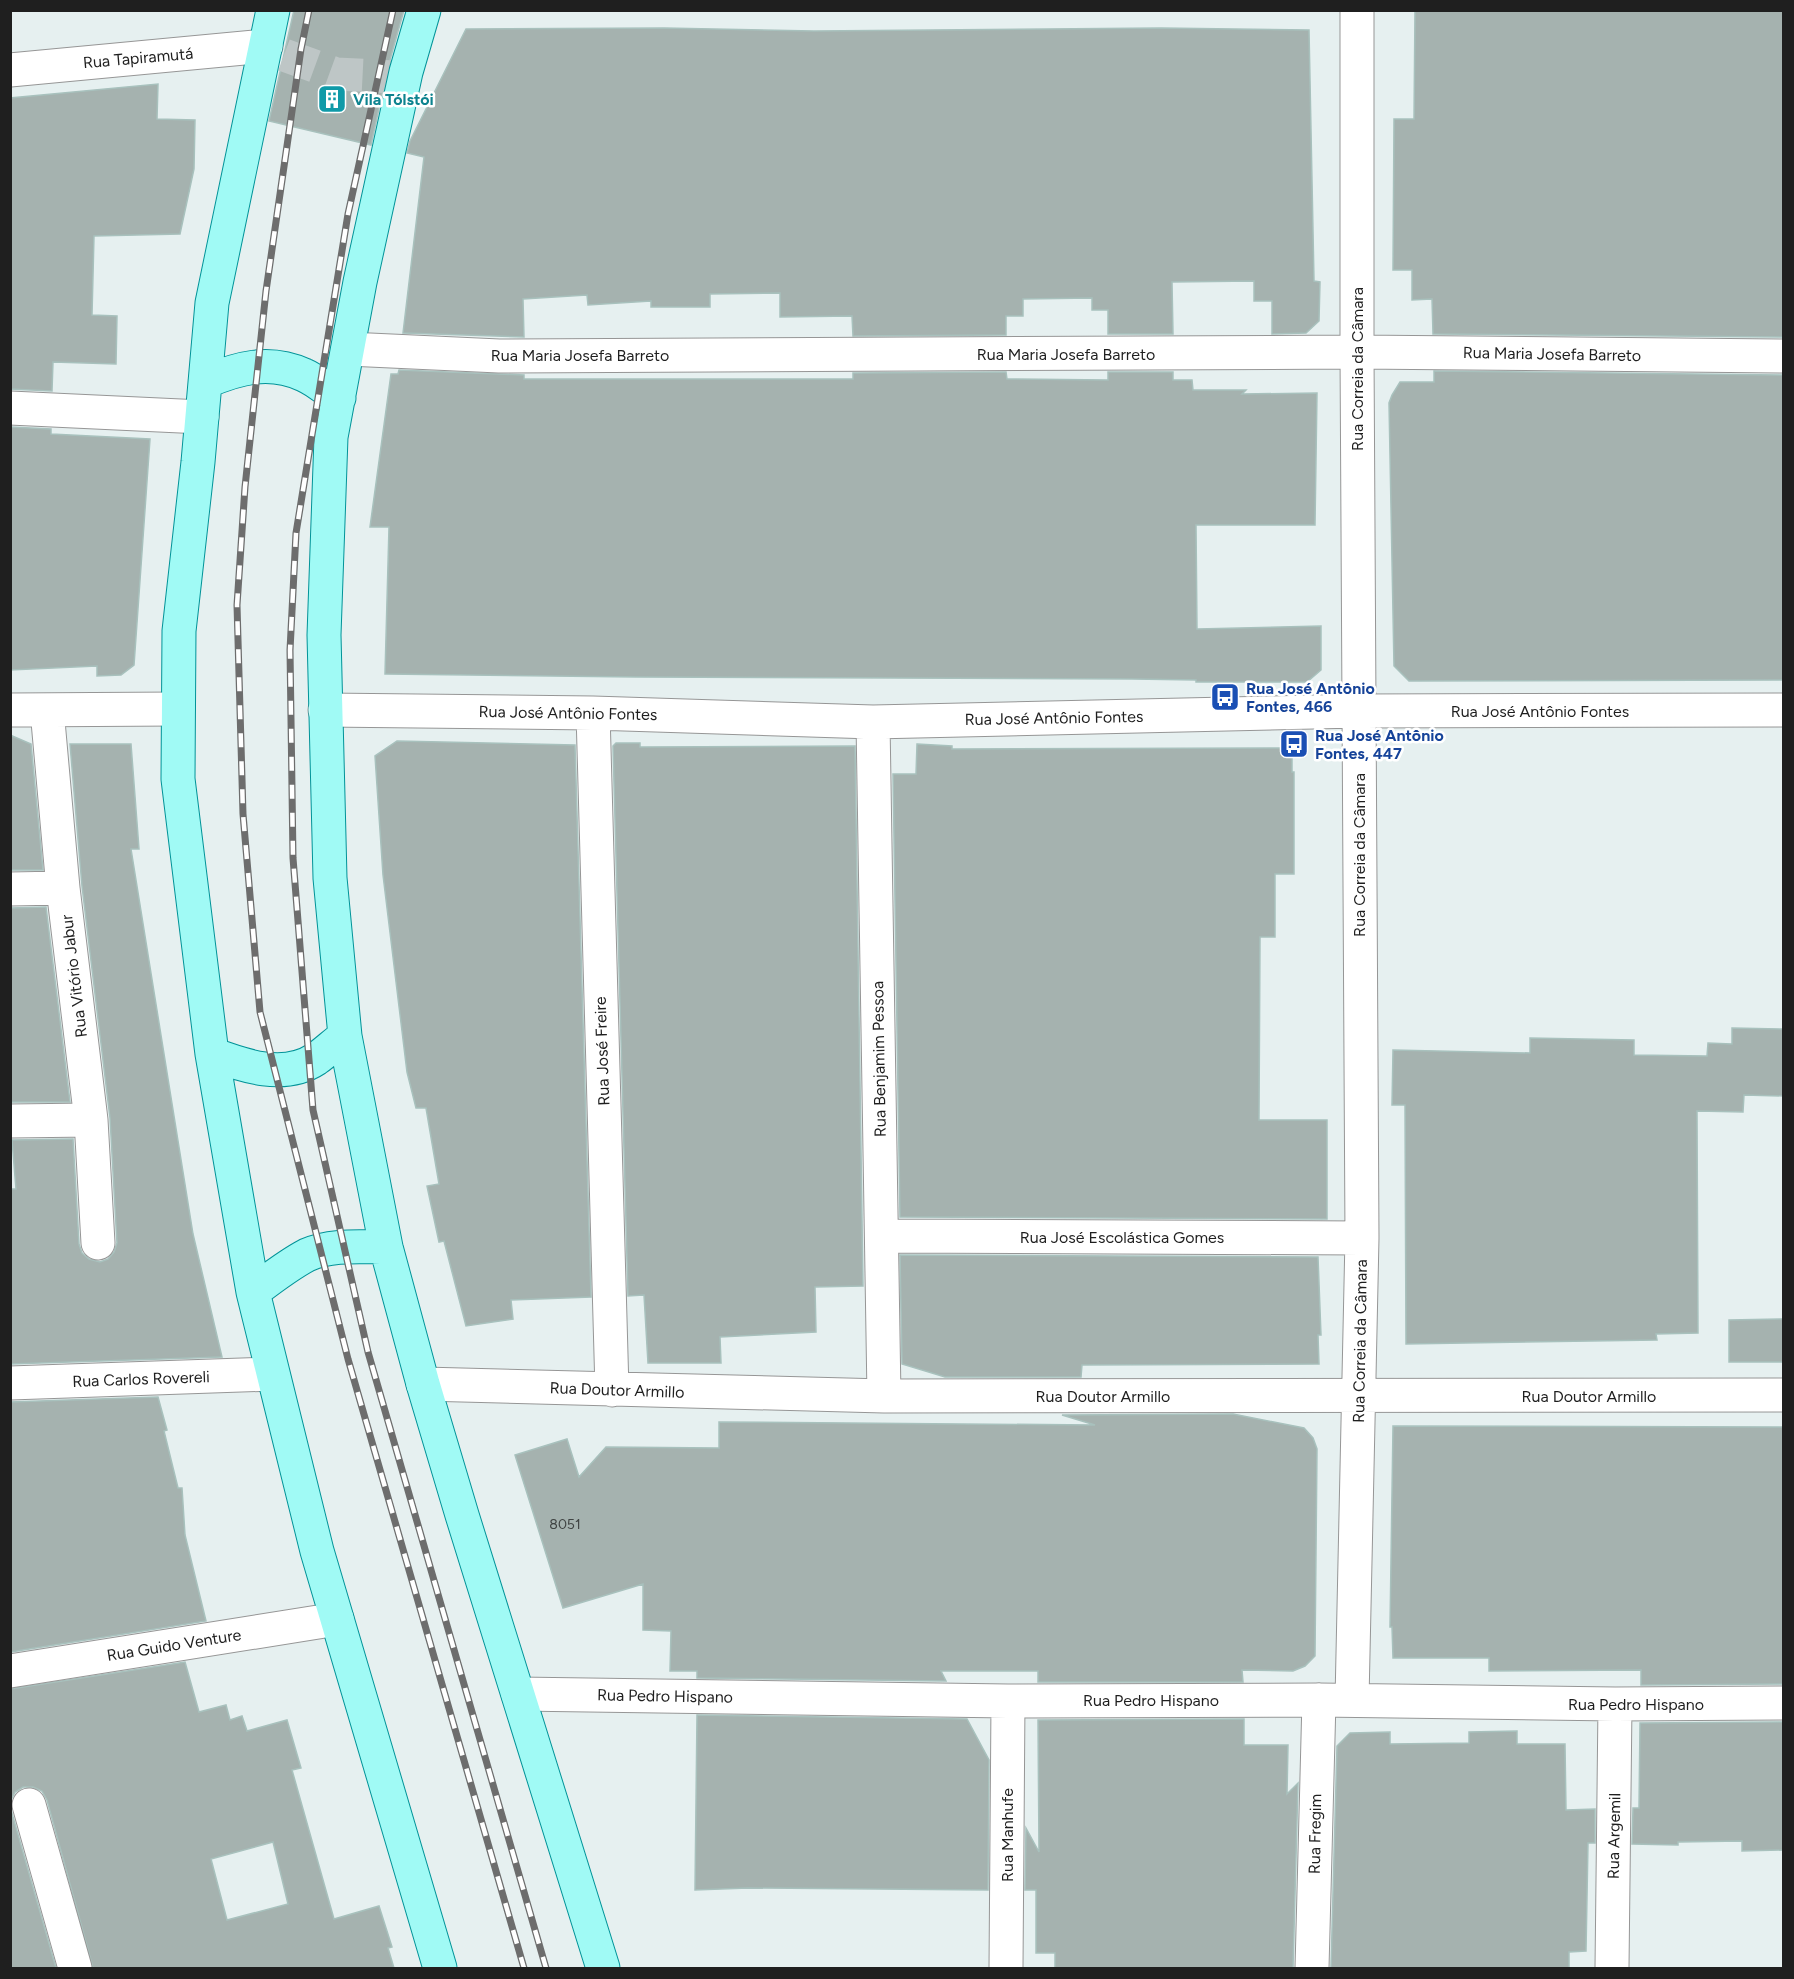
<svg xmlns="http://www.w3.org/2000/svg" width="1794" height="1979" font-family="Figtree,sans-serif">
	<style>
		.building { fill: #a5b2af; stroke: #a8c1bd; stroke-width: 1.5; fill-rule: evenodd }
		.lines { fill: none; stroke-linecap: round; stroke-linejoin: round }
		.major-tunnel { stroke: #bec6c6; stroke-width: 33; stroke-dasharray: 33 16; stroke-linecap: butt }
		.minor-casing { stroke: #969696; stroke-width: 35 }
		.major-casing { stroke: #029398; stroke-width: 35 }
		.minor { stroke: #fff; stroke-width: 33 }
		.major { stroke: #a0faf5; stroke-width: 33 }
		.rail-casing { stroke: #6d6d6d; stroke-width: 7 }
		.rail { stroke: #fff; stroke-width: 4.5; stroke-dasharray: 14; stroke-linecap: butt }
		.labels { text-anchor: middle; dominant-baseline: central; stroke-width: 5; stroke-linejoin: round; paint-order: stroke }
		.number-label { font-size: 14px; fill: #404443 }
		.street-label { font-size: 16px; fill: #1f1f1f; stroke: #fff }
		.culture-label { font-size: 16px; font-weight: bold; fill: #0d838f; stroke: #fff; text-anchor: start }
		.transit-label { font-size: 16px; font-weight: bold; fill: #164399; stroke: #fff; text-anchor: start }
	</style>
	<rect width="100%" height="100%" fill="#e6f0f0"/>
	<path class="building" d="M 294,10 L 404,10 L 388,67 L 371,145 L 269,121 Z
		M 1415,10 L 1784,10 L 1784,337 L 1433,334 L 1432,299 L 1412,300 L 1412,270 L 1393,270 L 1394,119 L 1414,119 Z
		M 664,28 L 814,31 L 1161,28 L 1309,30 L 1314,281 L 1320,282 L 1319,321 L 1306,333 L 1272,334 L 1272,301 L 1254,301 L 1254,281 L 1172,282 L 1173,334 L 1108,334 L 1108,310 L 1092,310 L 1092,298 L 1023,299 L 1023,316 L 1006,316 L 1006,335 L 853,336 L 852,316 L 780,317 L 780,293 L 710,294 L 710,307 L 651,307 L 651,301 L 588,305 L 587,295 L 523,299 L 524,337 L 403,333 L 424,157 L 407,153 L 410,141 L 466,29 Z
		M 158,84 L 157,119 L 195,120 L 194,169 L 180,234 L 94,236 L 92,315 L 117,316 L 116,364 L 53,362 L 52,391 L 10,389 L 10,98 Z
		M 399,370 L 524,375 L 524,379 L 853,379 L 853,373 L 1006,372 L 1007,379 L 1108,380 L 1108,372 L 1173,372 L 1173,380 L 1192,380 L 1193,390 L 1246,390 L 1242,394 L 1317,393 L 1315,525 L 1196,525 L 1197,629 L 1321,626 L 1321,670 L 1307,682 L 1196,682 L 1196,680 L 1132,679 L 636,677 L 385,674 L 389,527 L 370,527 L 391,374 L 398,374 Z
		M 1434,371 L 1784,375 L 1784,680 L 1409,681 L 1394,666 L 1389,403 L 1392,395 L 1400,382 L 1434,382 Z
		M 10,427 L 51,429 L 51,434 L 150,439 L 134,665 L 121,675 L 97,676 L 97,666 L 10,670 Z
		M 10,735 L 31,744 L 43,870 L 10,870 Z
		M 397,741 L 575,745 L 591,1297 L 511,1300 L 513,1319 L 466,1326 L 444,1241 L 439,1242 L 427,1186 L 439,1184 L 426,1108 L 416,1108 L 407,1072 L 383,875 L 375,756 Z
		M 616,743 L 640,743 L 640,747 L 855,746 L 863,1286 L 815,1287 L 816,1332 L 720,1337 L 721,1363 L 648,1363 L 644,1295 L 628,1296 L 613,746 Z
		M 70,744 L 131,744 L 139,849 L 131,849 L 193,1234 L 222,1357 L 10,1364 L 10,1189 L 16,1189 L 12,1140 L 73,1139 L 79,1244 L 82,1253 L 89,1259 L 100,1262 L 108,1259 L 114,1252 L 117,1243 L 110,1118 L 82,886 Z
		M 917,744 L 952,746 L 952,749 L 1292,748 L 1292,772 L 1294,772 L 1294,874 L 1275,874 L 1275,937 L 1260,937 L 1259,1120 L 1327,1120 L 1327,1219 L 900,1217 L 893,774 L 916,774 Z
		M 46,907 L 70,1102 L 10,1102 L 10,908 Z
		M 1732,1028 L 1784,1029 L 1784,1096 L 1744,1095 L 1743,1112 L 1697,1111 L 1698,1333 L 1656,1334 L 1657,1340 L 1406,1344 L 1405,1105 L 1392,1105 L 1393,1050 L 1530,1053 L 1530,1038 L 1634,1040 L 1634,1055 L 1707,1056 L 1708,1043 L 1732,1044 Z
		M 900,1255 L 1318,1257 L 1321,1335 L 1318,1335 L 1319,1364 L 1082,1365 L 1081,1377 L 945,1377 L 902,1364 Z
		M 1784,1319 L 1784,1362 L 1729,1362 L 1729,1320 Z
		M 158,1397 L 167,1430 L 164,1431 L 178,1488 L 182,1488 L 185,1535 L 206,1621 L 10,1652 L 10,1402 Z
		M 1233,1414 L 1304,1428 L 1313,1438 L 1317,1449 L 1315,1656 L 1305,1666 L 1293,1671 L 1242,1670 L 1243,1682 L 1038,1682 L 1038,1671 L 941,1671 L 946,1681 L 697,1678 L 697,1671 L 670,1671 L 671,1631 L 643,1630 L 643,1584 L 563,1608 L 515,1455 L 567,1439 L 579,1477 L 606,1447 L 719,1448 L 719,1422 L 1095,1425 L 1062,1415 Z
		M 1393,1426 L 1784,1427 L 1784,1684 L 1641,1685 L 1641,1670 L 1489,1671 L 1489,1658 L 1393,1658 L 1392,1627 L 1390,1627 Z
		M 185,1662 L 199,1712 L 226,1705 L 230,1720 L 242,1716 L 247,1731 L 287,1720 L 301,1768 L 292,1770 L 334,1919 L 379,1906 L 392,1947 L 388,1948 L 394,1968 L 93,1968 L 47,1800 L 42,1791 L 33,1787 L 23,1787 L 15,1792 L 11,1800 L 11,1810 L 56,1968 L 10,1968 L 10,1689 ZM 273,1842 L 288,1904 L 227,1920 L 211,1859 Z
		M 697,1715 L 967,1719 L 989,1760 L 988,1890 L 748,1888 L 695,1890 Z
		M 1244,1719 L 1244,1745 L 1288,1745 L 1287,1794 L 1298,1783 L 1293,1968 L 1055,1968 L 1055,1953 L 1036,1953 L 1036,1890 L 1025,1890 L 1026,1828 L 1039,1852 L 1038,1720 Z
		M 1784,1722 L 1784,1850 L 1742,1851 L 1742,1841 L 1678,1842 L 1678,1845 L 1632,1844 L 1633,1808 L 1639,1808 L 1640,1723 Z
		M 1517,1731 L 1517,1744 L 1565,1744 L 1566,1810 L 1595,1809 L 1595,1843 L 1588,1843 L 1586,1951 L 1569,1952 L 1569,1968 L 1331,1968 L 1337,1746 L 1350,1733 L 1390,1732 L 1390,1744 L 1469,1743 L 1469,1732 Z"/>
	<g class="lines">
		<path class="major-tunnel" d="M 284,55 L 336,74 L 395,77"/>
		<g class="minor-casing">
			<path id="minor" d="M 10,70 L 266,46
				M 348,349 L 499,356 L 1357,352 L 1784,356
				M 10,408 L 202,417
				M 10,710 L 178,709
				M 47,710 L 63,888 L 91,1120 L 98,1243
				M 325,710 L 593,713 L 873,722 L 1358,711 L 1784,710
				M 593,713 L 612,1390
				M 873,722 L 884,1396
				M 10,889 L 63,888
				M 10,1121 L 91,1120
				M 882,1236 L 1362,1238
				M 10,1383 L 272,1374
				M 423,1384 L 884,1396 L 1784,1395
				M 10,1671 L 337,1619
				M 518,1694 L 1008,1701 L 1319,1700 L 1615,1704 L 1784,1703
				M 1352,1700 L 1362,1238 L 1357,352 L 1357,10
				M 29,1805 L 75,1968
				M 1006,1968 L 1008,1701
				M 1312,1968 L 1319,1700
				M 1612,1968 L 1615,1704"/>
		</g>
		<g class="major-casing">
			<path id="major" d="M 273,10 L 212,303 L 198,462 L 179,631 L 178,779 L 212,1054 L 253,1292 L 317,1551 L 440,1968
				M 424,10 L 406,72 L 360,282 L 331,437 L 324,635 L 330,878 L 345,1036 L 386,1247 L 423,1384 L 462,1515 L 603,1968
				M 205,382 C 238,368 269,359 304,375 C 316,380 328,391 339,398
				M 212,1054 C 244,1066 284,1080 316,1059 C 326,1052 335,1043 345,1036
				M 253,1292 C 270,1279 288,1265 307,1255 C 331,1244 361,1247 386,1247"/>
		</g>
		<use href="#minor" class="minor"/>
		<use href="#major" class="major"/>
		<g class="rail-casing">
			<path id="rail" d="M 309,10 L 301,49 L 266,291 L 245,487 L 237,605 L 243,814 L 260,1012 L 348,1359 L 524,1968
				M 393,10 L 348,214 L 296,533 L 290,650 L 293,858 L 313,1110 L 368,1352 L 546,1968"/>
		</g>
		<use href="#rail" class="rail"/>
	</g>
	<defs>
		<g id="building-square" transform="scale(1.5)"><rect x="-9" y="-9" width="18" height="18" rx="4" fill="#0f9aa8" stroke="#fff"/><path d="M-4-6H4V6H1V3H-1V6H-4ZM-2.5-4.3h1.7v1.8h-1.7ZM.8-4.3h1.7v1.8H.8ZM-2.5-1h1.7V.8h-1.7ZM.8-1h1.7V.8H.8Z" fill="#fff"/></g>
		<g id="bus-square" transform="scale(1.5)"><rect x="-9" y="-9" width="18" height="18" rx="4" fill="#1a4fb4" stroke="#fff"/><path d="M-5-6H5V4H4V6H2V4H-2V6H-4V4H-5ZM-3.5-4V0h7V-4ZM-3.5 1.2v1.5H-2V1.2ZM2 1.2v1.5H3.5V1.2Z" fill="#fff"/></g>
	</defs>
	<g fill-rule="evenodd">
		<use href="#building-square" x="332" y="99"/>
		<use href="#bus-square" x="1225" y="697"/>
		<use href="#bus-square" x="1294" y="744"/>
	</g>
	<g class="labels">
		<g class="number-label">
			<text x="565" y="1524">8051</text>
		</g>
		<g class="street-label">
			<text transform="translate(138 58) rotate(-5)">Rua Tapiramutá</text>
			<text x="1066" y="354">Rua Maria Josefa Barreto</text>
			<text transform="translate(1552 354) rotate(1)">Rua Maria Josefa Barreto</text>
			<text x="580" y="355">Rua Maria Josefa Barreto</text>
			<text transform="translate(1357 369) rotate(-90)">Rua Correia da Câmara</text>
			<text x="1540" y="711">Rua José Antônio Fontes</text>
			<text transform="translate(568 713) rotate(1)">Rua José Antônio Fontes</text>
			<text transform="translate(1054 718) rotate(-1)">Rua José Antônio Fontes</text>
			<text transform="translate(1359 855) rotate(-90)">Rua Correia da Câmara</text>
			<text transform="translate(74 976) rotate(-97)">Rua Vitório Jabur</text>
			<text transform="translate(602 1051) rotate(-92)">Rua José Freire</text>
			<text transform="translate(879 1059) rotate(-91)">Rua Benjamim Pessoa</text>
			<text x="1122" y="1237">Rua José Escolástica Gomes</text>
			<text transform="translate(1360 1341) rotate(-89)">Rua Correia da Câmara</text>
			<text transform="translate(141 1379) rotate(-2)">Rua Carlos Rovereli</text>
			<text transform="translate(617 1390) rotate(2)">Rua Doutor Armillo</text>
			<text x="1103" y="1396">Rua Doutor Armillo</text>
			<text x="1589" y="1396">Rua Doutor Armillo</text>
			<text transform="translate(174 1645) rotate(-9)">Rua Guido Venture</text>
			<text transform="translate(665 1696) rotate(1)">Rua Pedro Hispano</text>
			<text x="1151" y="1700">Rua Pedro Hispano</text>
			<text x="1636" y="1704">Rua Pedro Hispano</text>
			<text transform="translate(1315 1834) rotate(-89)">Rua Fregim</text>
			<text transform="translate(1007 1835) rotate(-90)">Rua Manhufe</text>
			<text transform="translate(1614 1836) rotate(-89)">Rua Argemil</text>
		</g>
		<g class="culture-label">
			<text x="353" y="99">Vila Tólstói</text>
		</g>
		<g class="transit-label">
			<text x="1246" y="688">Rua José Antônio<tspan x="1246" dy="18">Fontes, 466</tspan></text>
			<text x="1315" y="735">Rua José Antônio<tspan x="1315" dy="18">Fontes, 447</tspan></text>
		</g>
	</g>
	<rect width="1794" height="1979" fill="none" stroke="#1f1f1f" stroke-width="24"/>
</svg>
